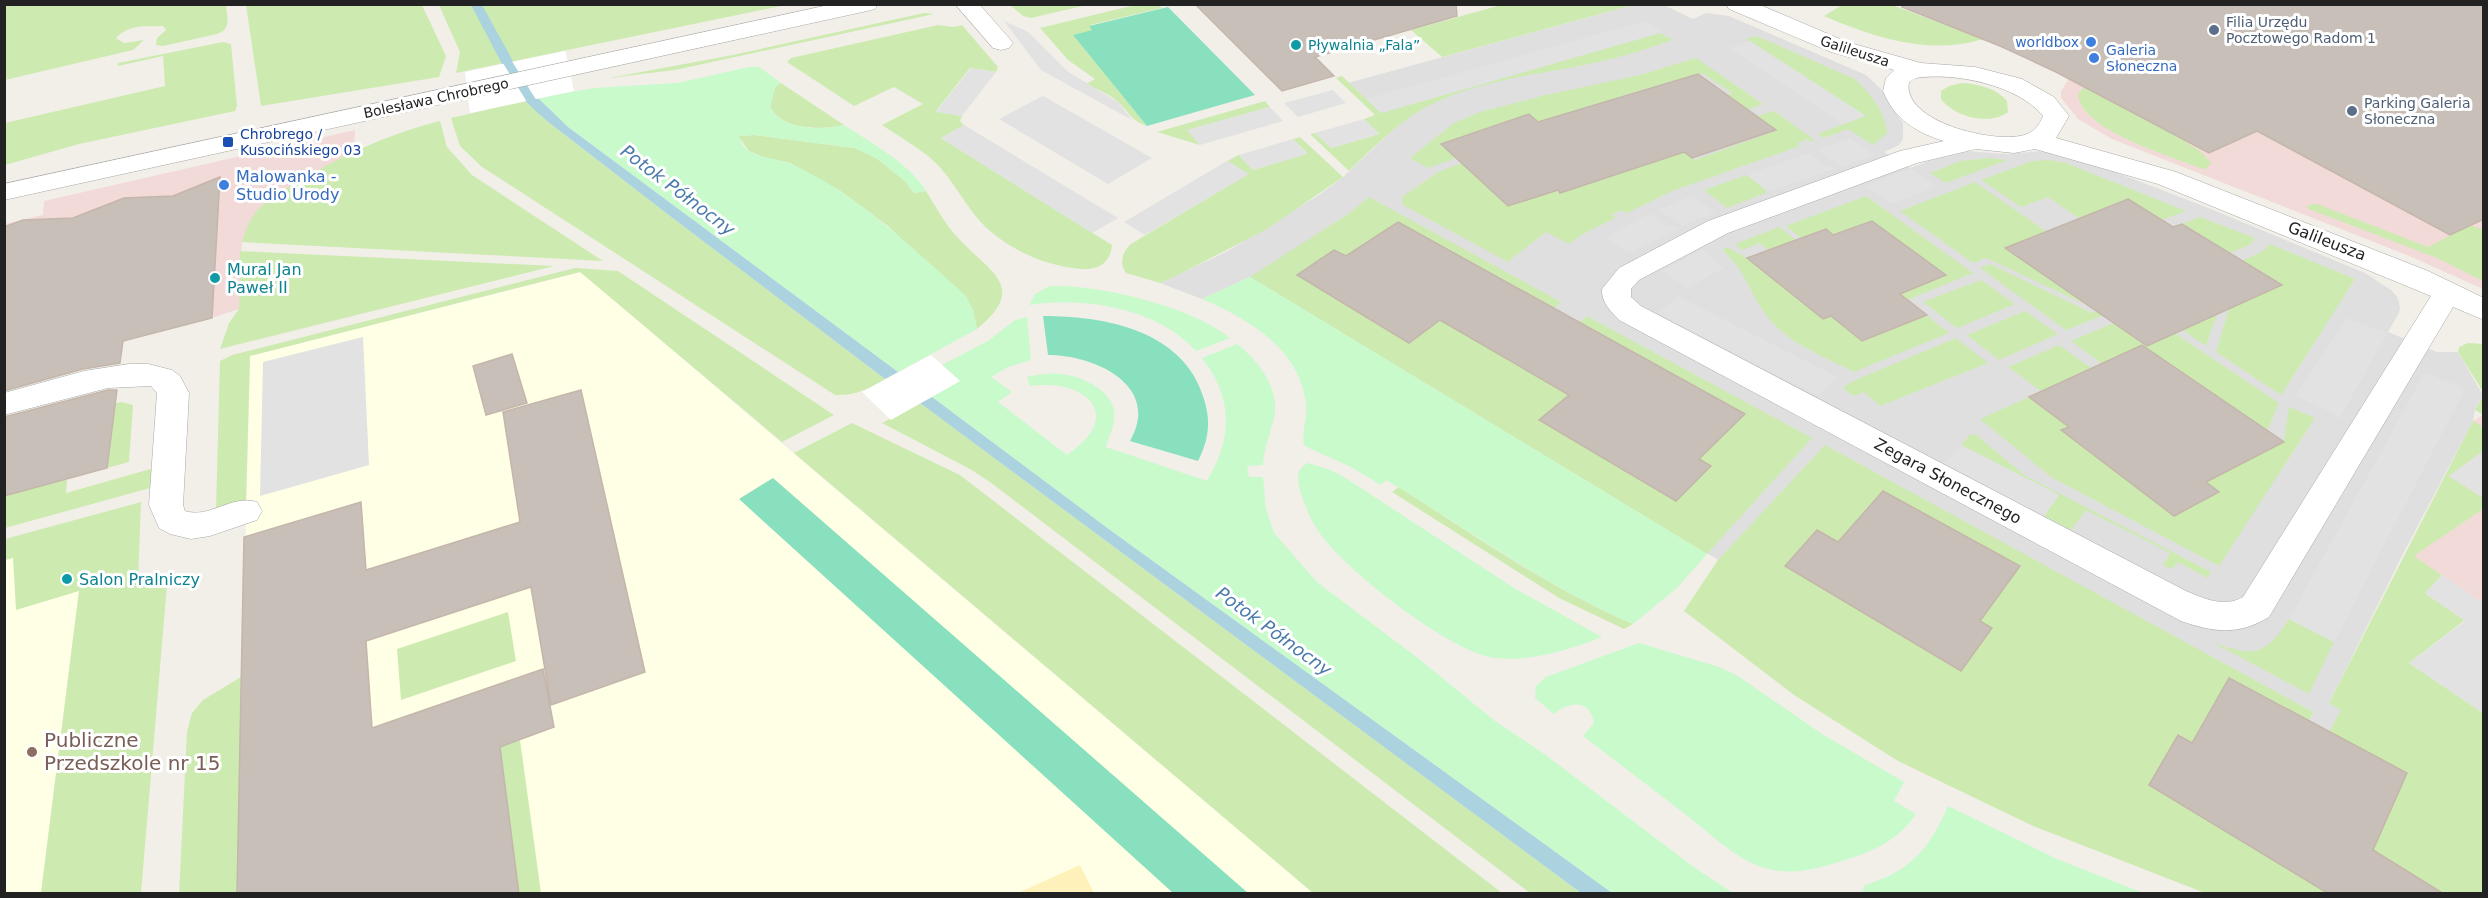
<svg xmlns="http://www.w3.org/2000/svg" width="2488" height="898" font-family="'DejaVu Sans',sans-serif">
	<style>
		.residential { fill: #e0dfdf }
		.commercial { fill: #f2dad9 }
		.education { fill: #ffffe5 }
		.grass { fill: #cdebb0; fill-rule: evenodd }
		.sand { fill: #fff1ba }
		.park { fill: #c8facc }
		.pitch { fill: #88e0be }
		.parking { fill: #e2e2e2 }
		.water { fill: #aad3df }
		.pier { fill: #fff }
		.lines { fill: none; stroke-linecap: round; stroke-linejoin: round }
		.stream { fill: #aad3df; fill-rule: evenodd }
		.building { fill: #c7bfb8; stroke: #c4b6ab; stroke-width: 1.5 }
		.minor-casing { stroke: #a9a9a9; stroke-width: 1 }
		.minor { fill: #fff; fill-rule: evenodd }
		.service-dot { fill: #5c6f8a; stroke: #fff; stroke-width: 2 }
		.shop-dot { fill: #3f7fe0; stroke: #fff; stroke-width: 2 }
		.culture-dot { fill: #0f9aa8; stroke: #fff; stroke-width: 2 }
		.transit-dot { fill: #1a4fb4; stroke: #fff; stroke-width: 2 }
		.education-dot { fill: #8d6e63; stroke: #fff; stroke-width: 2 }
		.labels { text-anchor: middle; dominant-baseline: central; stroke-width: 6; stroke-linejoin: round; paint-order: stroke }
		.far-service-label { font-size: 14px; fill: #4e5e75; stroke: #fff; text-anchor: start }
		.far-shop-label { font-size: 14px; fill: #366cbe; stroke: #fff; text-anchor: end }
		.far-culture-label { font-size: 14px; fill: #0d838f; stroke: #fff; text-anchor: start }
		.far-street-label { font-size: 14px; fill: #222; stroke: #fff }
		.far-transit-label { font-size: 14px; fill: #164399; stroke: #fff; text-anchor: start }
		.shop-label { font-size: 16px; fill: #366cbe; stroke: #fff; text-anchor: start }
		.street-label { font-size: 16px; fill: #222; stroke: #fff }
		.culture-label { font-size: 16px; fill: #0d838f; stroke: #fff; text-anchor: start }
		.water-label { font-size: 18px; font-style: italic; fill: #4a7aab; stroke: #fff }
		.near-education-label { font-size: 20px; fill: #785e54; stroke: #fff; text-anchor: start }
	</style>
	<rect width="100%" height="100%" fill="#f2efe9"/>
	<path class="residential" d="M 1645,4 L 1664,5 L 1693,19 L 1706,13 L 1729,16 L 1866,75 L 1881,89 L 1903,123 L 1903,139 L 1899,145 L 1884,152 L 1910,168 L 1941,156 L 1967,151 L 2005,154 L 2043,151 L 2097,165 L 2211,209 L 2365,273 L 2391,290 L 2398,298 L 2400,307 L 2399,313 L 2388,332 L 2437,352 L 2458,352 L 2483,395 L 2475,410 L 2473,421 L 2405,550 L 2329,703 L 2483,779 L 1720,561 L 1250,277 L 1202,299 L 1160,283 L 1226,252 L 1319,195 L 1343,177 L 1396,127 L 1348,83 L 1626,7 Z"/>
	<path class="commercial" d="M 2483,5 L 2483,289 L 2407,255 L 2112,139 L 2078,119 L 2061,98 L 2061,91 L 2069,79 Z
		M 355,130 L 354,151 L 279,193 L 242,242 L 239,309 L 212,318 L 5,368 L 4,224 L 43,215 L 44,201 Z
		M 2483,415 L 2483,603 L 2413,556 L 2473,421 Z"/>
	<path class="education" d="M 581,272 L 832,486 L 1313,893 L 237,894 L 250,356 Z
		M 13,558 L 42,602 L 79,590 L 41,893 L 5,894 L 4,560 Z"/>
	<path class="grass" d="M 4,5 L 226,5 C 227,18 232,29 217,34 L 163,46 L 156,45 L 157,38 L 166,30 L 163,26 C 146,27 130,23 116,38 L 124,43 L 144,40 L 133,50 L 5,80 Z
		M 246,5 L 422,5 L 446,56 L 439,77 L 261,106 Z
		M 439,5 L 786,5 L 456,73 L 460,52 Z
		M 1010,5 L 1087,5 L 1031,18 L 1023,16 Z
		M 1135,5 L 1158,5 L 1162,8 L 1090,25 L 1093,30 L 1073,35 L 1147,126 C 1128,119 1131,113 1117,101 C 1108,94 1097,89 1086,84 L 1095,79 L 1068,60 L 1040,28 Z
		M 1501,5 L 1501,4 L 1645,5 L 1626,7 L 1442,57 L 1411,30 Z
		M 1842,5 L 1892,5 L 1983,39 C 1929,56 1873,37 1824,16 Z
		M 924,13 L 934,14 L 675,70 L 609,78 L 733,55 Z
		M 938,25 L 954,27 L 962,25 L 998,67 L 996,72 L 970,68 L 936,111 L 962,116 L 960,121 L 964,125 L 941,138 L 1112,245 C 1110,264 1098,270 1081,269 C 1044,266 1004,248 979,220 C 961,199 950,174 928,156 C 914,145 897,135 882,125 L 923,104 L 894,87 L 854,106 L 787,62 L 791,58 Z
		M 1660,33 L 1673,40 C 1649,48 1626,56 1602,61 C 1547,74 1486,78 1434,103 C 1401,119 1375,146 1349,171 L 1310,134 L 1315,133 L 1331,148 L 1379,134 L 1364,119 L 1375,115 L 1336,78 L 1342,76 L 1381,113 Z
		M 1757,36 L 1855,79 C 1870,93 1886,113 1887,133 L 1873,145 L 1848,129 L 1823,138 L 1818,134 L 1865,116 L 1746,39 Z
		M 223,42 L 231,44 L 237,106 L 235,111 L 79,144 L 5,165 L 5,123 L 165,86 L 163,56 L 118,66 L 118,63 Z
		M 1696,58 L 1763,104 L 1747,110 L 1727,96 L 1732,93 L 1702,73 L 1624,95 L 1653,117 L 1667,138 L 1695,160 L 1775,131 L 1756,116 L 1774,111 L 1816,141 L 1813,142 L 1808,139 L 1797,143 L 1800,146 L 1672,191 L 1627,213 L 1621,210 L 1612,215 L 1615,218 L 1581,235 L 1569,244 L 1546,232 L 1508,262 L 1403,205 L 1402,197 L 1438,172 L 1462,163 L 1508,206 L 1558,190 L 1561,193 L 1554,136 L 1529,114 L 1442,144 L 1456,158 L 1428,168 L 1410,158 L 1454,123 L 1480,112 L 1546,95 L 1640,75 Z
		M 781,83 L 844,125 C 820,130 784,131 770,107 L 775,87 Z
		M 1962,83 C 1978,84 1996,88 2007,101 L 2008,112 C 1990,126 1954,117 1941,99 L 1941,91 L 1949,86 Z
		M 2085,86 L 2185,140 L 2184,141 L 2200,151 L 2211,163 L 2206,169 L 2200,168 C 2171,156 2080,130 2078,94 Z
		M 525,101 L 547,121 L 670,216 L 885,379 C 868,389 855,396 835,395 L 482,167 L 460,146 L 451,118 Z
		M 1265,101 L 1270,107 L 1188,130 L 1200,145 L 1157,132 Z
		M 440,121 L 447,147 L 472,175 L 603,261 L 242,242 C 245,232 248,222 255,213 C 264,202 280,193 292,185 C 338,157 388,134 440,121 Z
		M 754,135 L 855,148 L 876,158 L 905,181 L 914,193 L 926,191 C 936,207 946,226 960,240 C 991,273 1028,287 977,329 L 973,310 L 888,226 L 842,192 L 790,163 L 763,157 L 749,151 L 738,136 Z
		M 1300,137 L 1343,177 L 1267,229 L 1178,275 L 1160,283 L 1126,273 C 1119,263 1122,252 1131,244 L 1248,174 L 1227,161 L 1239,155 L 1253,170 L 1307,153 L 1293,139 Z
		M 1988,158 L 2007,160 L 1946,183 L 1930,173 L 1961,161 Z
		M 2049,160 L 2066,163 L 2186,211 L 2162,220 L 2128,199 L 2080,219 L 2048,197 L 2021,207 L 1981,180 L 2032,161 Z
		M 1747,175 L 1768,192 L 1727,208 L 1704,190 Z
		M 1975,182 L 2047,232 L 2006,249 L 2089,306 L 1986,258 L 1973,263 L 1900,211 Z
		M 1866,196 L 1973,273 L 1907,300 L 1899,294 L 1946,275 L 1872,221 L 1833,235 L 1826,229 L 1801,238 L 1786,226 Z
		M 1369,197 L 1561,302 L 1498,353 L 1524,369 L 1587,316 L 1812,438 L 1707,554 L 1250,277 L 1351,212 ZM 1398,222 L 1494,275 L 1297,275 L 1334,250 L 1346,256 ZM 1627,350 L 1745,414 L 1699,459 L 1711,466 L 1676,501 L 1540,420 L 1575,389 Z
		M 2311,204 L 2317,204 L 2428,247 L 2470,225 L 2483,230 L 2483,281 L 2437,258 L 2306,208 Z
		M 2200,217 L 2255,238 L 2250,245 L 2229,253 L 2182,224 Z
		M 1779,227 L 1796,240 L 1768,250 L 1760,243 L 1742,250 L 1735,244 Z
		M 2270,244 L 2355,279 L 2281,395 L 2216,352 L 2229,309 L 2281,285 L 2242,261 L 2263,251 Z
		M 1727,247 L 1747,258 L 1823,319 L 1831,316 L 1862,341 L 1926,315 L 1949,333 L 1854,372 C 1824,357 1791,345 1769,319 C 1756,303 1749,284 1738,267 C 1734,261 1727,256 1723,250 Z
		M 240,251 L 554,266 L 220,349 L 229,323 L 239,309 Z
		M 1990,264 L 2092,313 L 2108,306 L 2114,311 L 2066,330 L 1980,268 Z
		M 575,268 L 618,271 L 834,415 L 782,442 L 580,272 L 250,356 L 246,501 L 216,510 L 220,361 L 232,355 Z
		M 1981,280 L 2015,304 L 1957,328 L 1923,302 Z
		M 2149,307 L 2217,314 L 2206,346 Z
		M 2025,311 L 2058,334 L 1999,360 L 1967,335 Z
		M 2142,311 L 2279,403 L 2267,431 L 2161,358 L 2120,377 L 2071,341 Z
		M 1956,338 L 1988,363 L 1880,406 L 1864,392 L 1853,396 L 1843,388 L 1851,382 Z
		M 2468,343 L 2483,344 L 2484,415 L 2483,415 L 2475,410 L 2482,398 L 2482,390 L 2458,352 L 2459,347 Z
		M 2059,345 L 2091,368 L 2041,391 L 2008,367 Z
		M 2029,397 L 2069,427 L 2062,431 L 2174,516 L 2218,492 L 2206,482 L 2284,442 L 2289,407 L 2315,418 L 2219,566 L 2051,477 L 1980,419 Z
		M 121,402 L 133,405 L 129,462 L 107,468 L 114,409 L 68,416 Z
		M 920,403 L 1581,893 L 1530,893 L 990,482 L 970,469 L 882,423 Z
		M 2473,421 L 2483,427 L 2483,451 L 2449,476 L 2483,498 L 2483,509 L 2414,556 L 2442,575 L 2426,594 L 2465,620 L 2409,663 L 2483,713 L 2483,893 L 2205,893 L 2033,826 L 1898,761 L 1794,695 L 1684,611 L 1718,560 L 1825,445 L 2313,712 L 2307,725 L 2327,736 L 2341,710 L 2329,703 Z
		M 852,423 L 960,475 L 1502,893 L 1313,893 L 794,453 Z
		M 1975,434 L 2024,475 L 2211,572 L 2207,578 L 2178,562 L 2172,569 L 2163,565 L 2170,553 L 2086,510 L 2071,530 L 2044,516 L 2059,495 L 1961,445 L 1970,435 Z
		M 154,468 L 154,487 L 5,528 L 5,496 L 67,479 L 66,493 Z
		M 1399,487 C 1475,536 1549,588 1633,624 L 1624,629 L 1559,598 L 1392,492 Z
		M 141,502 L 138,581 L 168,573 L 141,893 L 41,893 L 79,591 L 16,610 L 13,558 L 5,560 L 5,539 Z
		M 508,612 L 516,661 L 401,700 L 397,649 Z
		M 2289,619 L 2334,642 L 2309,694 L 2214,643 C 2255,657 2265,656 2289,619 Z
		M 241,677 L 237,893 L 179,894 L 187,732 L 192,713 L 203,700 Z
		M 520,740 L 541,893 L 519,893 L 500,747 Z"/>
	<path class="sand" d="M 1080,865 L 1094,893 L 1018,893 Z"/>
	<path class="park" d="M 749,67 L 759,67 L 781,83 L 775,87 L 770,107 C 783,131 820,130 844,125 C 872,144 907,161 926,191 L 914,193 L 905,181 L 876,158 L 855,148 L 754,135 L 739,136 C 744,160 774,156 791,164 C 858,194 912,248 966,296 L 973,310 L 977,329 L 898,372 L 568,127 L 538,98 L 594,88 L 677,83 Z
		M 1250,277 L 1707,554 L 1677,588 L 1633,624 C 1545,586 1468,529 1386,480 L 1381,485 L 1351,467 L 1309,448 L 1304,445 C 1301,431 1308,418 1306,403 C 1299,348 1248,319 1202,299 Z
		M 1050,286 C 1099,284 1193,307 1230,338 L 1196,351 C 1158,308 1083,296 1029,305 L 1035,294 Z
		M 1027,317 L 1031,360 L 1008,367 L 991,377 L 1012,392 L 998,402 L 1067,455 C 1127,414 1084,378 1030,386 L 1027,377 C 1053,370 1076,373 1098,388 C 1105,393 1113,401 1114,411 C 1116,423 1109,436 1106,447 L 1207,481 C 1233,437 1233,398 1202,358 L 1237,344 C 1258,360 1281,390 1274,418 C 1270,434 1264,448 1263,465 L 1247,466 L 1249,477 L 1263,477 L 1266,509 L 1274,533 L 1317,582 L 1419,659 L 1495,721 L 1543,753 L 1695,868 L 1733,893 L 1612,893 L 1110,530 L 932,397 L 960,381 L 942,365 L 988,341 L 1015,320 Z
		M 1308,463 L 1331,470 L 1347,479 L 1514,588 L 1602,637 C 1569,650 1531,662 1495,658 C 1451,653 1347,571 1321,535 C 1311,522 1305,506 1300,490 C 1297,478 1296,469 1308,463 Z
		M 1639,643 L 1719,667 L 1738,676 L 1822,734 L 1904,782 L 1894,801 L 1916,814 C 1898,840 1875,851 1845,860 C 1823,867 1797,875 1773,870 C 1740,864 1711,834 1685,814 C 1651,788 1617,762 1583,736 L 1594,723 C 1590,699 1569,701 1554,714 L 1535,698 L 1536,686 L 1546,677 Z
		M 1948,806 L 2057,859 L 2143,893 L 1862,893 L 1865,885 C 1910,872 1930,848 1948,806 Z"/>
	<path class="pitch" d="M 1168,7 L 1255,95 L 1147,126 L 1073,35 L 1092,30 L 1089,26 Z
		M 1043,316 C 1105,316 1184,330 1204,399 C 1211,422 1209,439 1198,461 L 1130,441 C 1162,385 1094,355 1048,355 Z
		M 773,478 L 1248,893 L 1173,893 L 739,499 Z"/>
	<path class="parking" d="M 1004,21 L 1028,32 L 1067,71 L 1119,103 L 1132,120 L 1041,70 Z
		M 1645,21 L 1664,32 L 1381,113 L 1366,99 Z
		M 1750,41 L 1866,116 L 1843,124 L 1729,48 Z
		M 971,68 L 996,72 L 962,116 L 936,112 Z
		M 1333,90 L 1346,103 L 1298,117 L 1284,103 Z
		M 1043,96 L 1152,158 L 1108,184 L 999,119 Z
		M 1270,107 L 1283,121 L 1200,145 L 1187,130 Z
		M 1364,119 L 1379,134 L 1331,148 L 1315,133 Z
		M 964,125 L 1118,218 L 1092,233 L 941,138 Z
		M 1850,138 L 1875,155 L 1842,167 L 1817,150 Z
		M 1293,139 L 1307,154 L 1253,170 L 1239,155 Z
		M 1809,153 L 1826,166 L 1836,168 L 1768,192 L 1747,175 Z
		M 1227,161 L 1249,174 L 1145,235 L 1124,222 Z
		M 1910,168 L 1936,186 L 1892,204 L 1872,190 L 1863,187 Z
		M 1691,196 L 1716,212 L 1683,226 L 1659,210 Z
		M 1650,214 L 1668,226 L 1680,228 L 1629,253 L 1605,237 Z
		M 1702,250 L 1724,268 L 1687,288 L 1663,271 Z
		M 1678,296 L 1837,377 L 1821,393 L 1822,398 L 1658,313 Z
		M 2347,318 L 2381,331 L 2388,332 L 2339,419 L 2335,414 L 2295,396 Z
		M 363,337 L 369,465 L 260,496 L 263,362 Z
		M 2425,372 L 2465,389 L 2334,642 L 2289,619 Z
		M 1961,445 L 2059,495 L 2044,516 L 1941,462 L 1948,461 Z
		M 2483,451 L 2483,498 L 2449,476 Z
		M 2442,575 L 2483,603 L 2483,713 L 2409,663 L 2465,621 L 2425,593 Z"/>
	<path class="water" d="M 471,5 L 482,5 L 513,61 L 502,64 Z
		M 538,98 L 568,127 L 898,372 L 885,379 L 670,216 L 547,121 L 525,101 Z
		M 932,397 L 1110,530 L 1612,893 L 1581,893 L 920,403 Z"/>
	<path class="pier" d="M 565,51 L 574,91 L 470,113 L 465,72 Z
		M 931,355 L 960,381 L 891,420 L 862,392 Z"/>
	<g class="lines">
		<path class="stream" d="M 498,44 L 503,47 L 535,98 L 548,111 L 548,115 L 540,115 L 527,102 L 493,47 Z"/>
	</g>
	<path class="building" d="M 1195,4 L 1456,4 L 1457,16 L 1315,57 L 1334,76 L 1282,91 Z
		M 1902,4 L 2484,4 L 2484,219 L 2450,235 L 2257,131 L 2209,153 L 2056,72 L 2000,46 L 1902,7 Z
		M 1698,74 L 1776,130 L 1692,158 L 1684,152 L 1560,193 L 1558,190 L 1508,206 L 1441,144 L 1529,114 L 1538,122 Z
		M 220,177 L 212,318 L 123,341 L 120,363 L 83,369 L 4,391 L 4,227 L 23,220 L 73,218 L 124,198 L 173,196 Z
		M 2128,199 L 2173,227 L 2182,224 L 2282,285 L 2147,346 L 2005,248 Z
		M 1872,221 L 1946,275 L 1900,294 L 1927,315 L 1862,341 L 1831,316 L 1823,319 L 1747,258 L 1826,229 L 1833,235 Z
		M 1398,222 L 1745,414 L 1699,459 L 1711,466 L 1676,501 L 1539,420 L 1569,395 L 1440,320 L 1409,343 L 1297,275 L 1334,250 L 1346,256 Z
		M 2142,345 L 2284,442 L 2206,482 L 2219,492 L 2174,516 L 2061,430 L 2069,427 L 2029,397 Z
		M 512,354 L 527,403 L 486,415 L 473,366 Z
		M 108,390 L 117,390 L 107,468 L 4,496 L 4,417 Z
		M 581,390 L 645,672 L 551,705 L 531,587 L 366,641 L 372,728 L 543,669 L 554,727 L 500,747 L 519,894 L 237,894 L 244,537 L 361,502 L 366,570 L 520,522 L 503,412 Z
		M 1883,491 L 2020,566 L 1980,621 L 1992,628 L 1961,671 L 1785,566 L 1817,530 L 1838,542 Z
		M 2229,678 L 2407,773 L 2373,850 L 2444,894 L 2329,894 L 2149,785 L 2178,735 L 2192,743 Z"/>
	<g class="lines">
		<g class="minor-casing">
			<path id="minor" d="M 833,4 L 878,4 L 875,9 L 867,11 L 4,200 L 4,184 Z
				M 955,4 L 979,4 L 1009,38 L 1013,43 L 1009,48 L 1001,50 L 993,48 Z
				M 1726,4 L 1758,4 L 1847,42 L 1921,63 L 1975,67 L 2022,79 L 2054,97 L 2069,116 L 2056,138 L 2176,172 L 2428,271 L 2484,298 L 2484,320 L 2453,307 L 2269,617 C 2238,636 2213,632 2181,621 L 1619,320 C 1611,312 1601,302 1602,289 L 1619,268 L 1708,221 L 1900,151 L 1944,141 C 1917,133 1894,119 1883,91 L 1886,78 L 1894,70 L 1831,52 L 1729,9 ZM 1916,78 C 1955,72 2018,85 2043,116 C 2039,126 2034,132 2024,135 C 1995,144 1901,122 1909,82 ZM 1976,149 L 2014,153 L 2035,149 L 2158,184 L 2431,296 L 2243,597 C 2224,608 2205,599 2186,591 L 1641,306 L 1631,297 L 1631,289 L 1639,280 L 1728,233 L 1917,163 Z
				M 129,364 L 148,364 L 172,370 L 180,376 L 189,393 L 183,505 L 185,511 C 210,519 231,494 257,502 L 262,511 L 257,520 L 210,536 L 191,539 L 170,534 L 159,528 L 149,505 L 157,393 L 151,386 L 108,388 L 4,415 L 4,393 L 84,371 Z"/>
		</g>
		<use href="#minor" class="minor"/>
	</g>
	<g class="service-dot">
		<circle cx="2214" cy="30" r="6"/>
		<circle cx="2352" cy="111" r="6"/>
	</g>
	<g class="shop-dot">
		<circle cx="2091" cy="42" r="6"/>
		<circle cx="2094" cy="58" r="6"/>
		<circle cx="224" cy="185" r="6"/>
	</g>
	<g class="culture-dot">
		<circle cx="1296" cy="45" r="6"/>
		<circle cx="215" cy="278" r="6"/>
		<circle cx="67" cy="579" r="6"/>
	</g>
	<rect class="transit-dot" x="222" y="136" width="12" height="12" rx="3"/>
	<circle class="education-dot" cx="32" cy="752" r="6"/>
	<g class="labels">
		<g class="far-service-label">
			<text x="2226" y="22">Filia Urzędu<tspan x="2226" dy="16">Pocztowego Radom 1</tspan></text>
			<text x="2364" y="103">Parking Galeria<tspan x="2364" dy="16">Słoneczna</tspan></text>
		</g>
		<g class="far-shop-label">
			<text x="2079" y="42">worldbox</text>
			<text x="2106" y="50" text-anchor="start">Galeria<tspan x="2106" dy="16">Słoneczna</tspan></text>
		</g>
		<g class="far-culture-label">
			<text x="1308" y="45">Pływalnia „Fala”</text>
		</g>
		<g class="far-street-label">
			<text transform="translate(1855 51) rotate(18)">Galileusza</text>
			<text transform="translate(436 98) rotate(-12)">Bolesława Chrobrego</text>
		</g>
		<g class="far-transit-label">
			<text x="240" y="134">Chrobrego /<tspan x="240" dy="16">Kusocińskiego 03</tspan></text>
		</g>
		<g class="shop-label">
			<text x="236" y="176">Malowanka -<tspan x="236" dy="18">Studio Urody</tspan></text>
		</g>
		<g class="street-label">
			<text transform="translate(2327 241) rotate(21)">Galileusza</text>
			<text transform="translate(1948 481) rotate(28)">Zegara Słonecznego</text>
		</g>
		<g class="culture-label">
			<text x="227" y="269">Mural Jan<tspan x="227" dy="18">Paweł II</tspan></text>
			<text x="79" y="579">Salon Pralniczy</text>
		</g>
		<g class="water-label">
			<text transform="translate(678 190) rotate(37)">Potok Północny</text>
			<text transform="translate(1274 631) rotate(36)">Potok Północny</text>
		</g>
		<g class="near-education-label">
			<text x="44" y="740">Publiczne<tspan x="44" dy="23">Przedszkole nr 15</tspan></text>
		</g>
	</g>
	<rect width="2488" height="898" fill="none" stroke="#222222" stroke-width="12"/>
</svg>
